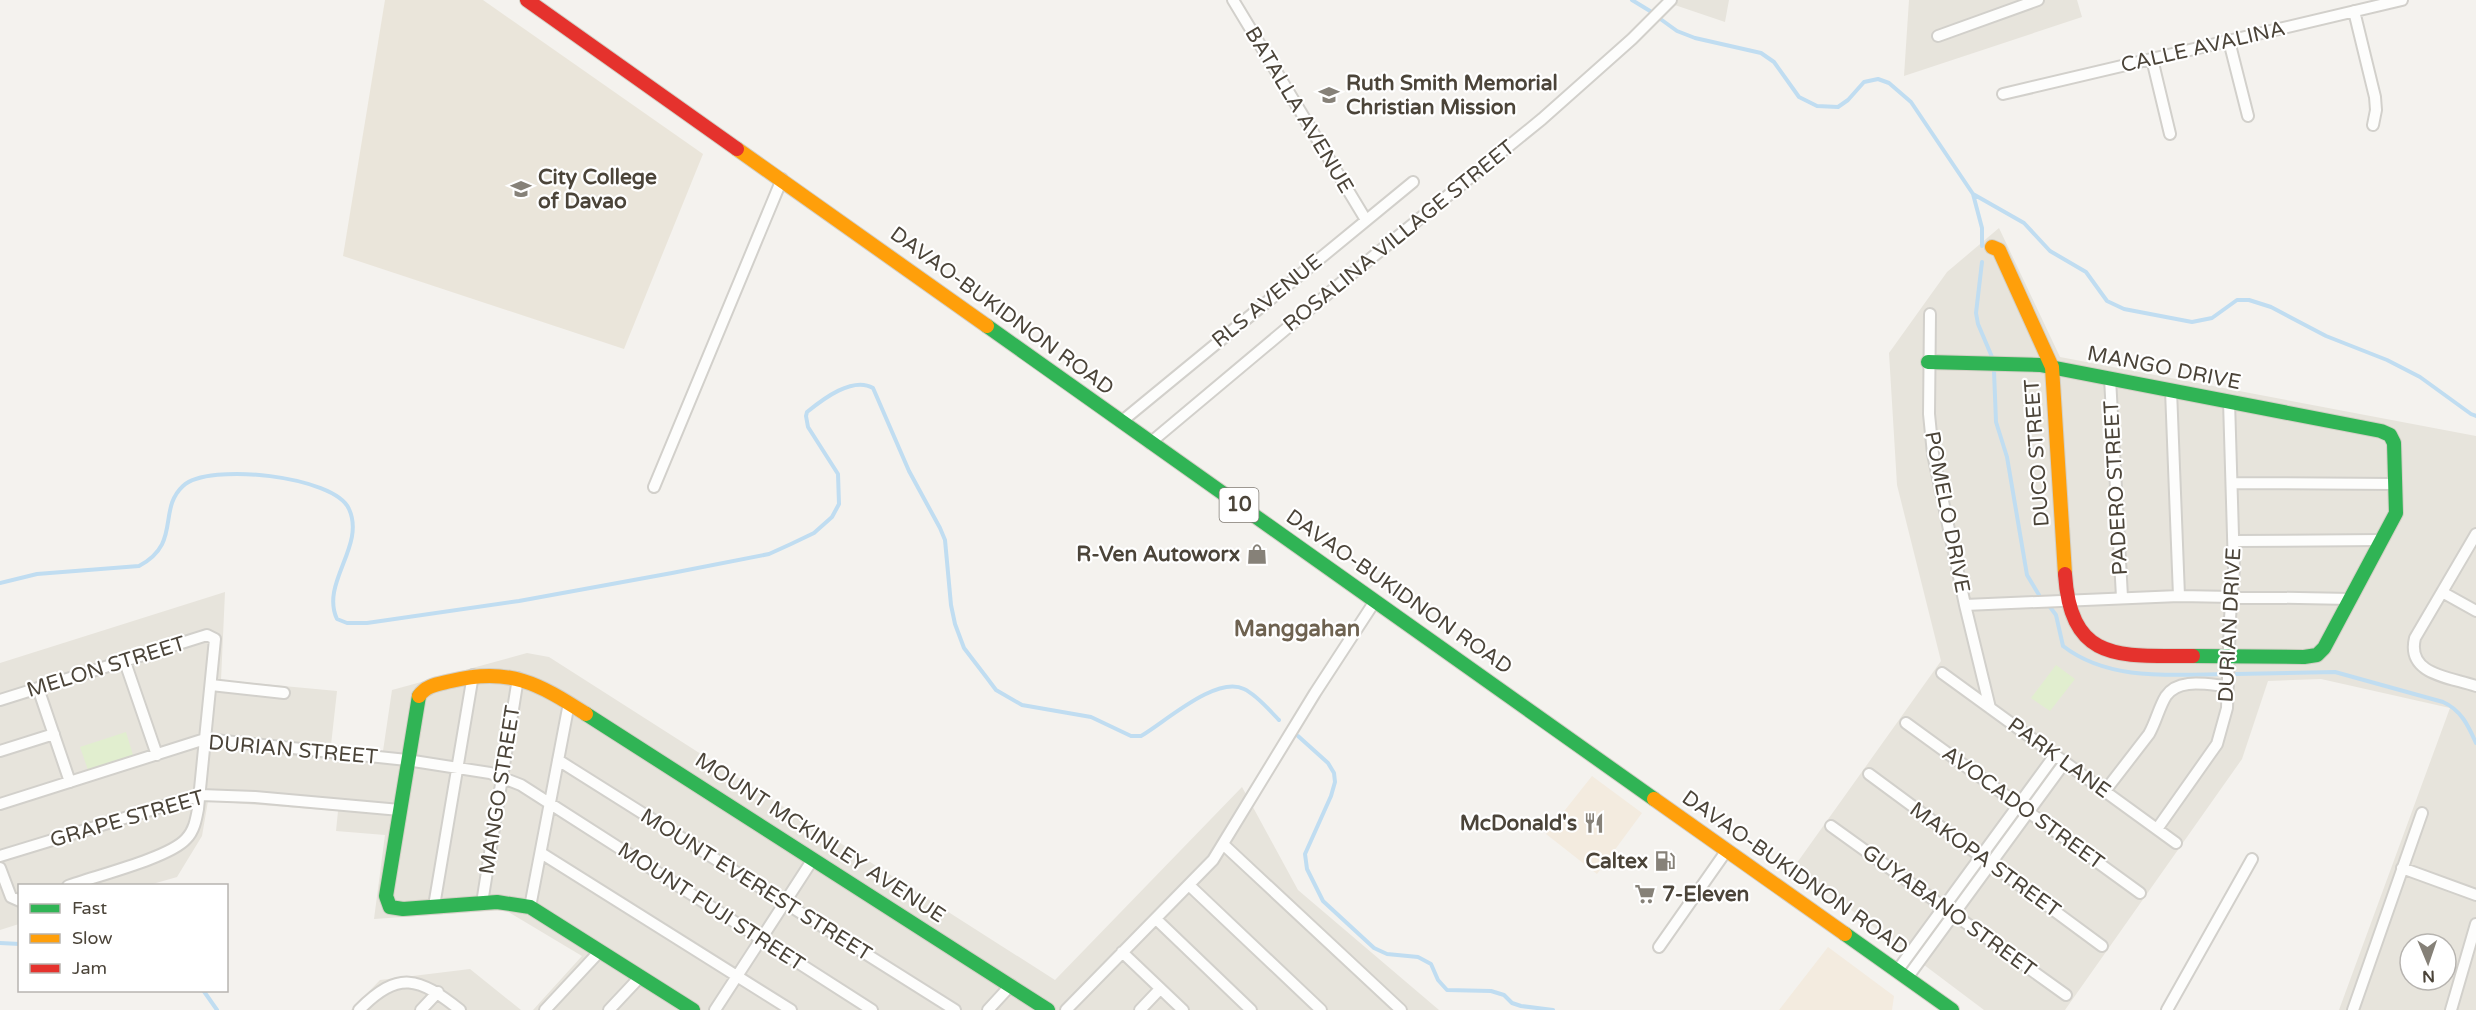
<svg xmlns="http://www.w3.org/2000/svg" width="2476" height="1010" font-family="'Varela Round',sans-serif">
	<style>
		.residential { fill: #e7e4dc; fill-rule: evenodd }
		.commercial { fill: #f3ebdf }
		.education { fill: #eae5da }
		.garden { fill: #e1eecf }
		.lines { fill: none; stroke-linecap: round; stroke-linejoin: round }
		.stream { stroke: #c0ddf1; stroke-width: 4 }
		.street-casing { stroke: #d2d0cb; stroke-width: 14 }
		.fast-casing { stroke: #d3cfc5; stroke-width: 16 }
		.slow-casing { stroke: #d3cfc5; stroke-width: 16 }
		.jam-casing { stroke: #d3cfc5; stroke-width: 16 }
		.street { stroke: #fdfdfc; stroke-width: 10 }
		.fast { stroke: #30b455; stroke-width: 14 }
		.slow { stroke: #ff9f0a; stroke-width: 14 }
		.jam { stroke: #e5322d; stroke-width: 14 }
		.labels { text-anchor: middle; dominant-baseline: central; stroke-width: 4.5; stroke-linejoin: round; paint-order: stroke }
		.shield { fill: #fff; stroke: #817c74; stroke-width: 1.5 }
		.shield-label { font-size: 20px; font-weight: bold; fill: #4b4439 }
		.street-label { font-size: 21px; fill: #4b4439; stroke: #fff }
		.poi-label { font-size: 21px; font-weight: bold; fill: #4b4439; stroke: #fff; text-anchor: start }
		.neighbourhood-label { font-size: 22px; font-weight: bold; fill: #6e6250; stroke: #fff }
	</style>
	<rect width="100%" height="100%" fill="#f4f2ee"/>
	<path class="residential" d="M 1660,0 L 1729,0 L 1725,22 Z
		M 1909,0 L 2077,0 L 2082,17 L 1904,76 Z
		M 1999,228 L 2060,357 L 2476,436 L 2476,1010 L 2339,1010 L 2450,708 L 2321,679 L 2268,681 L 2242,759 L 2065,1010 L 1984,1010 L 1794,867 L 1941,661 L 1897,485 L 1889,353 L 1947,272 ZM 2410,944 L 2446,944 L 2446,980 L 2410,980 Z
		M 225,592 L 221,680 L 337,691 L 331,745 L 383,751 L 392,690 L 527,653 L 549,657 L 1055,980 L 1242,787 L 1298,890 L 1439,1010 L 533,1010 L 582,956 L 505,910 L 374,919 L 385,835 L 336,831 L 338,811 L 208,801 L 202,836 L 177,877 L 149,885 L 20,886 L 19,924 L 0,930 L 0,663 Z
		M 470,969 L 521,1010 L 351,1010 L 380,980 Z"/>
	<path class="commercial" d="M 1592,776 L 1642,813 L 1597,874 L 1546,834 Z
		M 1828,947 L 1894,996 L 1892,1010 L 1779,1010 Z"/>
	<path class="education" d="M 385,0 L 483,0 L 703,154 L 624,349 L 343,256 Z"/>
	<path class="garden" d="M 2056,665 L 2075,679 L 2050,711 L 2031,698 Z
		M 126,732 L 133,755 L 88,770 L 80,747 Z"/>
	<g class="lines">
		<path class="stream" d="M 1632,0 L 1650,11
			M 1659,18 L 1677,31 L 1695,38 L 1761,53 L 1774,62 L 1799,97 L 1817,106 L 1838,107 L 1848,100 L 1864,82 L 1878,79 L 1889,83 L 1911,102 L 1973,194 L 1982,228 L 1982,246
			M 1973,194 L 2024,223 L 2050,251 L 2086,272 L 2107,301 L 2124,309 L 2192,322 L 2212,318 L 2237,300 L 2249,300 L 2271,307 L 2326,336 L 2387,360 L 2420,377 L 2471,414 L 2476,416
			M 1982,262 L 1976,313 L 1978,324 L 1992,357
			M 1994,371 L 1996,422 L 2007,457 L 2027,575 L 2039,595
			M 0,583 L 37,574 L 139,566 C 182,543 157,510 183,486 C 208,462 335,476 349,509 C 366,546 320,583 337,619 L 347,623 L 367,623 L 519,601 L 672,573 L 769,554 L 791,544 L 814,533 L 832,517 L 839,504 L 838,474 L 808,427 L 806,416 L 807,412 C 823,399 853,376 873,388 L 909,471 L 940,528 L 945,540 L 951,605 L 955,624 L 964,648 L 987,678 L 996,690 L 1022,705 L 1091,717 L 1131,736 L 1141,736 C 1164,723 1216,675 1244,689 C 1257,695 1269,710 1279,720
			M 2050,607 L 2056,615 L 2063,646 C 2108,681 2170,675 2224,674
			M 2236,674 L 2335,672 L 2443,702 C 2461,710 2468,725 2476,743
			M 1298,736 L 1328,763 L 1334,773 L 1335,782 L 1331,796 L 1305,854 L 1307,869 L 1323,901 L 1374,948 L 1387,954 L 1418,957 L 1431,964 L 1438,980 L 1447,990 L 1491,991 L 1504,995 L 1512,1003 L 1521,1006 L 1553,1010
			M 0,943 L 20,944
			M 203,990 L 217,1010"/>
		<g class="street-casing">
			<path id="street" d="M 1233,0 L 1366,220
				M 2354,11 L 2375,97 L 2376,110 L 2373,125
				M 1938,36 L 2038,0
				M 2229,41 L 2248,116
				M 2152,59 L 2170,134
				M 2003,94 L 2402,0
				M 1930,314 L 1929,414 L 1933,454 L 1965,605 L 1990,708
				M 2110,378 L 2122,597
				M 2171,390 L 2179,596
				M 1121,422 L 1413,182
				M 1150,443 L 1348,277 L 1542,119 L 1632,39 L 1671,0
				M 2232,483 L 2396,484
				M 654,487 L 782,179
				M 2476,534 L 2415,638 C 2406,675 2450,677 2476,686
				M 2234,541 L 2381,540
				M 2442,592 L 2476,611
				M 1965,605 L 2179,596 L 2351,599
				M 125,662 L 157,755
				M 1942,673 L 2176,843
				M 211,685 L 284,693
				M 38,688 L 70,782
				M 0,700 L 207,635 L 215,639 L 198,809 C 196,820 194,831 186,839 C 169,858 95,876 68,886
				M 1906,723 L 2140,893
				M 0,751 L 54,734
				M 558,760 L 955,1010
				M 1869,774 L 2102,946
				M 2105,791 L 2149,734 C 2156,722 2159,707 2166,696 C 2179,677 2209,685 2228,686
				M 0,804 L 205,739 L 407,760 L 490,773 L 521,785 L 872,1010
				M 1831,826 L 2066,995
				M 2157,829 L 2217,744 L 2227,708 L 2230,618 L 2234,569 L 2229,401
				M 1224,845 L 1401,1010
				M 541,853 L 791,1010
				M 0,856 L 200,795 L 255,797 L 400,810
				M 0,868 L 11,897 L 20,901
				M 2402,868 L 2476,895
				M 1190,886 L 1321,1010
				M 482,903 L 518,678
				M 434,906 L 473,675
				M 530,907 L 569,703
				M 1156,919 L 1251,1010
				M 1659,947 L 1727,850
				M 1122,952 L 1183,1010
				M 1897,971 L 2055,755
				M 1907,978 L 2065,762
				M 359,1010 C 399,970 418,977 460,1010
				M 421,1010 L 438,992
				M 545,1010 L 600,951
				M 609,1010 L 640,977
				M 715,1010 L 813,859
				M 988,1010 L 1011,985
				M 1066,1010 L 1213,860 L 1315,693 L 1375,601
				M 1140,1010 L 1160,989
				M 2167,1010 L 2252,859
				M 2353,1010 L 2422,813
				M 2451,1010 L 2476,924"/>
		</g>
		<g class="fast-casing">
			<path id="fast" d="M 987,326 L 1654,799
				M 1928,362 L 2040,365 L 2381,431 L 2390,435 L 2394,443 L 2396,513 L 2324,648 L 2317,655 L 2304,657 L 2193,656
				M 419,696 L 386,896 L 390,907 L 403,909 L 497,902 L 530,907 L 693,1010
				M 586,714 L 1048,1010
				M 1845,934 L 1952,1010"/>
		</g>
		<g class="slow-casing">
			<path id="slow" d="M 737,149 L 987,326
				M 1992,247 L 1999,250 L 2052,367 L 2065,574
				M 419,696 C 426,685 439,684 451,681 C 509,667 538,683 586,714
				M 1654,799 L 1845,934"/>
		</g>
		<g class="jam-casing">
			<path id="jam" d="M 527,0 L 737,149
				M 2065,574 C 2071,665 2122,655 2193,656"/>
		</g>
		<use href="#street" class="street"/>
		<use href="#fast" class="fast"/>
		<use href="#slow" class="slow"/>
		<use href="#jam" class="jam"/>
	</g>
	<defs>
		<g id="school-bare" transform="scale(1.62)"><path d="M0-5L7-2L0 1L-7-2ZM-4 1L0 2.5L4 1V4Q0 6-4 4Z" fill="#868178" stroke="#fff" stroke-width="2.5" paint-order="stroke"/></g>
		<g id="university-bare" transform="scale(1.62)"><path d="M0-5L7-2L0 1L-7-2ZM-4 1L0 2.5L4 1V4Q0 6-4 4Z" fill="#868178" stroke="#fff" stroke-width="2.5" paint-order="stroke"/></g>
		<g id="shop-bare" transform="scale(1.62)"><path d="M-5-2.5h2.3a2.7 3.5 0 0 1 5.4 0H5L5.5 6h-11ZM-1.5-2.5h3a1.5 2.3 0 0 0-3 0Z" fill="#868178" stroke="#fff" stroke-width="2.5" paint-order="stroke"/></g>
		<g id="restaurant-bare" transform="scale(1.62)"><path d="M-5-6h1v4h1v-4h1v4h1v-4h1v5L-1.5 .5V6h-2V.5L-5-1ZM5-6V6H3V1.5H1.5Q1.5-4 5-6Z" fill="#868178" stroke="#fff" stroke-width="2.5" paint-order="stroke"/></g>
		<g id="fuel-bare" transform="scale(1.62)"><path d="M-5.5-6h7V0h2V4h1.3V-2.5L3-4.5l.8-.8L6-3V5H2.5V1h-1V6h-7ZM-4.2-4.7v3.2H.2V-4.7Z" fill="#868178" stroke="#fff" stroke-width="2.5" paint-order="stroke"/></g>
		<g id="supermarket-bare" transform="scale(1.62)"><path d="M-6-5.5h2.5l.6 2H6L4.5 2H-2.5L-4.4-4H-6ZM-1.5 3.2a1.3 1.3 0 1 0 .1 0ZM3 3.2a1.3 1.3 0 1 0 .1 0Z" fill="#868178" stroke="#fff" stroke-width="2.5" paint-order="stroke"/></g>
	</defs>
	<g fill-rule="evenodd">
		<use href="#school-bare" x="1329" y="95"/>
		<use href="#university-bare" x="521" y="189"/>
		<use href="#shop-bare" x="1257" y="554"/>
		<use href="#restaurant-bare" x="1594" y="823"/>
		<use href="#fuel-bare" x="1665" y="861"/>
		<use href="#supermarket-bare" x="1645" y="894"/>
	</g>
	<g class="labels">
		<rect class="shield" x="1219.5" y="488" width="39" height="34" rx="4.5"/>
		<g class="shield-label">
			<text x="1239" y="505">10</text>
		</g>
		<g class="street-label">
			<text transform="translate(2203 47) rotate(-13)">CALLE AVALINA</text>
			<text transform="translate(1299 110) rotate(59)">BATALLA AVENUE</text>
			<text transform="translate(1399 236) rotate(-39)">ROSALINA VILLAGE STREET</text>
			<text transform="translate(1267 301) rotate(-39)">RLS AVENUE</text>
			<text transform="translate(1002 311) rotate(36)">DAVAO-BUKIDNON ROAD</text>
			<text transform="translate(2164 368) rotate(11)">MANGO DRIVE</text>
			<text transform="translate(2037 453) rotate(-94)">DUCO STREET</text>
			<text transform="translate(2116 488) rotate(-93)">PADERO STREET</text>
			<text transform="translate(1947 512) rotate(79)">POMELO DRIVE</text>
			<text transform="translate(1399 592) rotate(35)">DAVAO-BUKIDNON ROAD</text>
			<text transform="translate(2230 625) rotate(-87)">DURIAN DRIVE</text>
			<text transform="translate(106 667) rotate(-17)">MELON STREET</text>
			<text transform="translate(293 750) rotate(5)">DURIAN STREET</text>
			<text transform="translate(2059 758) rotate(36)">PARK LANE</text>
			<text transform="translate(500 790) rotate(-81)">MANGO STREET</text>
			<text transform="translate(2023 808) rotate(36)">AVOCADO STREET</text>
			<text transform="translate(127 819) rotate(-16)">GRAPE STREET</text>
			<text transform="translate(820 838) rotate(33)">MOUNT MCKINLEY AVENUE</text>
			<text transform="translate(1985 860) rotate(36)">MAKOPA STREET</text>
			<text transform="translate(1795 873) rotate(35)">DAVAO-BUKIDNON ROAD</text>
			<text transform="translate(756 885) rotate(32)">MOUNT EVEREST STREET</text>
			<text transform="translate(711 907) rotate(33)">MOUNT FUJI STREET</text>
			<text transform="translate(1949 911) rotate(36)">GUYABANO STREET</text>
		</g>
		<g class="poi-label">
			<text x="1346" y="83">Ruth Smith Memorial<tspan x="1346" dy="24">Christian Mission</tspan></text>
			<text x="538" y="177">City College<tspan x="538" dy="24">of Davao</tspan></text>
			<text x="1240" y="554" text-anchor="end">R-Ven Autoworx</text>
			<text x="1577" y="823" text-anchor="end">McDonald's</text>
			<text x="1648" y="861" text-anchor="end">Caltex</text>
			<text x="1662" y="894">7-Eleven</text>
		</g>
		<g class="neighbourhood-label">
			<text x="1297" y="629">Manggahan</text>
		</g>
	</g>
	<rect x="18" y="884" width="210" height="108" fill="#ffffff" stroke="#b7b4b0" stroke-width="1.5"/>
	<rect x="30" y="904" width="30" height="9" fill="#30b455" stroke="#b7b4b0" stroke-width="1.5"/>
	<text x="72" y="914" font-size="18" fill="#4b4439">Fast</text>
	<rect x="30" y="934" width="30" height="9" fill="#ff9f0a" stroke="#b7b4b0" stroke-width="1.5"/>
	<text x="72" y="944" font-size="18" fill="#4b4439">Slow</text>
	<rect x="30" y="964" width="30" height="9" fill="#e5322d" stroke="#b7b4b0" stroke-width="1.5"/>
	<text x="72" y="974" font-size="18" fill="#4b4439">Jam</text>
	<g transform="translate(2428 962) rotate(178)"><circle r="28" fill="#ffffff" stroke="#b7b4b0" stroke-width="1.5"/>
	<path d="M0-4.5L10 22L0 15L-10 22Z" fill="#868178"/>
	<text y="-9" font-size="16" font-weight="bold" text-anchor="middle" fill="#4b4439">N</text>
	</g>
</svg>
